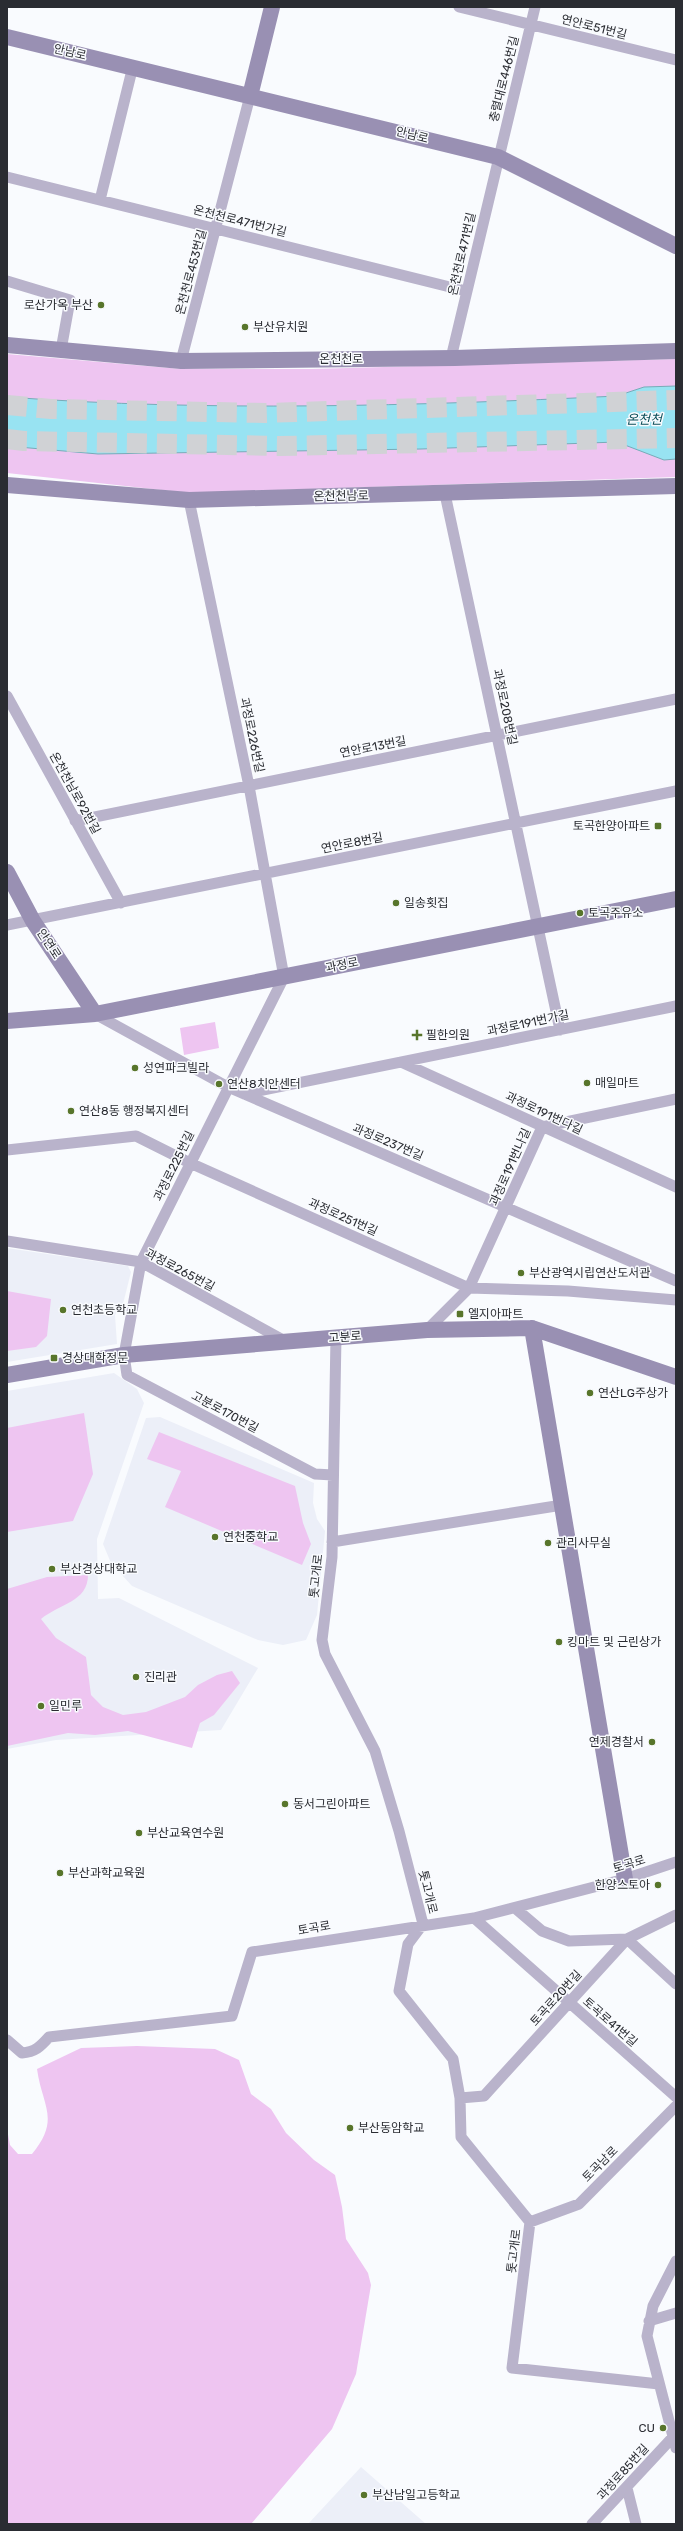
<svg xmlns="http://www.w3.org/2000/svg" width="683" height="2531" font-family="Rubik,'Noto Sans KR',sans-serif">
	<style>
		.built { fill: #eceff8 }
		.green { fill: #eec5f1 }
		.water { fill: #98e3f2; stroke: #77acb8 }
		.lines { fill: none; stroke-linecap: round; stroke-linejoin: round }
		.highway-tunnel { stroke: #d0d2d5; stroke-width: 20; stroke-dasharray: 20 10; stroke-linecap: butt }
		.street { stroke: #b9b3cb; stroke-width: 11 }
		.secondary { stroke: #9990b3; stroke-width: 16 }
		.poi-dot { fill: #58752b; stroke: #f9fbfe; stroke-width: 1.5 }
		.labels { text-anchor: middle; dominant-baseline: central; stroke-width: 3; stroke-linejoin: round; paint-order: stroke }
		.street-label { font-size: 12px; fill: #2a2c32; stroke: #f9fbfe }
		.poi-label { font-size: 12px; fill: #2a2c32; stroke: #f9fbfe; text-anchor: start }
		.water-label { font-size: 13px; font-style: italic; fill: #0b4e59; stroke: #f9fbfe }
	</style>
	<rect width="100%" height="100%" fill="#f9fbfe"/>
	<path class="built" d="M 7,1248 L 128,1266 L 131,1272 L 123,1304 L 115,1315 L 117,1344 L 7,1362 Z
		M 114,1373 L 137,1389 L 144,1403 L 97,1539 L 98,1599 L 119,1598 L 258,1668 L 221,1730 L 56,1740 L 7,1749 L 7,1391 Z
		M 160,1417 L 314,1483 L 313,1503 L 317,1519 L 325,1531 L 317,1615 L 306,1640 L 283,1645 L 258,1640 L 132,1586 L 111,1563 L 103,1544 L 146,1418 Z
		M 361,2467 L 426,2524 L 308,2524 Z"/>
	<path class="green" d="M 7,354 L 181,369 L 312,369 L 676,359 L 676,477 L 189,493 L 7,473 Z
		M 215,1022 L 219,1048 L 184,1055 L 180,1028 Z
		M 7,1291 L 51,1299 L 47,1336 L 36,1347 L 7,1351 Z
		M 84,1413 L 93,1474 L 73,1521 L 7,1532 L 7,1428 Z
		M 159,1432 L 295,1486 L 303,1523 L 311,1544 L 302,1565 L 165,1507 L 181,1471 L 147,1459 Z
		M 88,1575 C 88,1602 59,1604 41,1619 L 56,1638 L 86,1657 L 91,1695 L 103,1707 L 123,1715 L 146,1712 L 185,1697 L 198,1685 L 217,1675 L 232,1671 L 240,1683 L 214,1715 L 200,1723 L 192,1748 L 128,1731 L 95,1735 L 68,1733 L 7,1746 L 7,1589 L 47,1577 Z
		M 137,2046 L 215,2049 L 239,2060 L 251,2094 L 271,2109 L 286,2133 L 314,2160 L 335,2175 L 342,2207 L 346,2239 L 368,2273 L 371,2285 L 356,2374 L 332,2429 L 251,2524 L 7,2524 L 7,2129 L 10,2145 L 18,2154 L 32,2154 C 61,2119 42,2106 37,2069 L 81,2048 Z"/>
	<path class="water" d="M 676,386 L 676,459 L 664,460 L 617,442 L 421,449 L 98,454 L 7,446 L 7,397 C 210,412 414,406 617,396 L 644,387 Z"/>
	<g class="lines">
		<path class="highway-tunnel" d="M 7,405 L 51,409 L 265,413 L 676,400
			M 7,439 L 24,441 L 279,446 L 676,438"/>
		<path class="street" d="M 459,7 L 676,60
			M 7,177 L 466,291
			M 100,200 L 133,66
			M 7,281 L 70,300 L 61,350
			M 451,358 L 535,7
			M 181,361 L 250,96
			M 445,494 L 560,1030
			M 189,500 L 249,786 L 284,977 L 141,1262 L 124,1355 L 127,1375 L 315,1474 L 333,1475
			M 7,696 L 121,903
			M 75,821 L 676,699
			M 7,925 L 676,791
			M 95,1014 L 228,1087 L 676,1281
			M 401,1062 L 676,1187
			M 244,1094 L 676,1006
			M 7,1150 L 136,1136 L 190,1163 L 469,1288 L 568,1291 L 676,1300
			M 7,1241 L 141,1262 L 285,1341
			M 427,1330 L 469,1288 L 542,1127 L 676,1099
			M 336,1337 L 332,1557 L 322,1640 L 325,1654 L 375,1751 L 399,1831 L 423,1924 L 408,1944 L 399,1991 L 453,2059 L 460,2098 L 461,2137 L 530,2222 L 512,2368 L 659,2384
			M 332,1542 L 562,1505
			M 515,1908 L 542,1931 L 569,1941 L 627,1939 L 676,1984
			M 474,1918 L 676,2097
			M 7,2040 L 22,2053 C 35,2052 40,2047 49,2037 L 232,2016 L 252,1952 L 474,1918 L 625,1879 L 676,1862
			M 460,2098 L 484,2096 L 627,1939 L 676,1915
			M 530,2222 L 579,2204 L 676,2106
			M 676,2261 L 653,2306 L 647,2336 L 676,2448
			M 649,2321 L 676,2313
			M 627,2488 L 636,2524
			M 592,2524 L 673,2437"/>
		<path class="secondary" d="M 7,37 L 498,157 L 676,246
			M 250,96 L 272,7
			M 7,345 L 181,361 L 455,358 L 676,351
			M 7,485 L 189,500 L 676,486
			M 7,872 L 33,921 L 95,1014
			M 7,1021 L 95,1014 L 676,899
			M 532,1328 L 625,1879
			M 7,1375 L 124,1355 L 427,1330 L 532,1328 L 676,1377"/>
	</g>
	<g class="poi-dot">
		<circle cx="101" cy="305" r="4"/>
		<circle cx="245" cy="327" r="4"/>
		<rect x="654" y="822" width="8" height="8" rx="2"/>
		<circle cx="396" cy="903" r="4"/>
		<circle cx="580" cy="913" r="4"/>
		<path d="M415 1029h4v4h4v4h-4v4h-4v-4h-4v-4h4z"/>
		<circle cx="135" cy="1068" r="4"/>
		<circle cx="587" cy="1083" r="4"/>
		<circle cx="219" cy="1084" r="4"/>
		<circle cx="71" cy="1111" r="4"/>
		<circle cx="521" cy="1273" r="4"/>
		<circle cx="63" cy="1310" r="4"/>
		<rect x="456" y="1310" width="8" height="8" rx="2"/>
		<rect x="50" y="1354" width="8" height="8" rx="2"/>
		<circle cx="590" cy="1393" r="4"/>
		<circle cx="215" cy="1537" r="4"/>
		<circle cx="548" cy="1543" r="4"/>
		<circle cx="52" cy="1569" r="4"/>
		<circle cx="559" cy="1642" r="4"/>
		<circle cx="136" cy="1677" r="4"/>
		<circle cx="41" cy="1706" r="4"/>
		<circle cx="652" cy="1742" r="4"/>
		<circle cx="285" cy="1804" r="4"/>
		<circle cx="139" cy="1833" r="4"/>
		<circle cx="60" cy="1873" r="4"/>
		<circle cx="658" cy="1885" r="4"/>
		<circle cx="350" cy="2128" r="4"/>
		<circle cx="663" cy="2428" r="4"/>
		<circle cx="364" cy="2495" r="4"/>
	</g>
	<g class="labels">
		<g class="street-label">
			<text transform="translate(594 27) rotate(14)">연안로51번길</text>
			<text transform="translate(70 52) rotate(13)">안남로</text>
			<text transform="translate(504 79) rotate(-76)">충렬대로446번길</text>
			<text transform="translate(412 135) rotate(14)">안남로</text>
			<text transform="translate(240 221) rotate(14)">온천천로471번가길</text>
			<text transform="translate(462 254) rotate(-77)">온천천로471번길</text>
			<text transform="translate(191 272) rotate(-75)">온천천로453번길</text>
			<text x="341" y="359">온천천로</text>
			<text transform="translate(341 496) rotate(-1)">온천천남로</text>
			<text transform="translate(505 707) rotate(78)">과정로208번길</text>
			<text transform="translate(252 735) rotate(78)">과정로226번길</text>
			<text transform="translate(373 747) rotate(-11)">연안로13번길</text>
			<text transform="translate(75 793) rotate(61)">온천천남로92번길</text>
			<text transform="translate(352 843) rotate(-11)">연안로8번길</text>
			<text transform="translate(49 944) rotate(57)">안연로</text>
			<text transform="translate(342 965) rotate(-11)">과정로</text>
			<text transform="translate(528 1023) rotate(-12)">과정로191번가길</text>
			<text transform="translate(544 1113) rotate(25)">과정로191번다길</text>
			<text transform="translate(388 1142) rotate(23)">과정로237번길</text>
			<text transform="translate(174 1166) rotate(-64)">과정로225번길</text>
			<text transform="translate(510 1167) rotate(-66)">과정로191번나길</text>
			<text transform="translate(343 1217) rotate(24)">과정로251번길</text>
			<text transform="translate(180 1270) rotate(28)">과정로265번길</text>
			<text transform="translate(345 1337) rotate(-4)">고분로</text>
			<text transform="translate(225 1412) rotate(28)">고분로170번길</text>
			<text transform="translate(316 1576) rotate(-84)">톳고개로</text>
			<text transform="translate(629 1864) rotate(-17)">토곡로</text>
			<text transform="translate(428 1892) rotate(76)">톳고개로</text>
			<text transform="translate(314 1928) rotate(-10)">토곡로</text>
			<text transform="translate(556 1998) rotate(-48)">토곡로20번길</text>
			<text transform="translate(610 2022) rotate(41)">토곡로41번길</text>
			<text transform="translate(600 2164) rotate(-45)">토곡남로</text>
			<text transform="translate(514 2251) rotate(-83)">톳고개로</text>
			<text transform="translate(623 2472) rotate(-48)">과정로85번길</text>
		</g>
		<g class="poi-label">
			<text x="93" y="305" text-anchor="end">로산가옥 부산</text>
			<text x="253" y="327">부산유치원</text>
			<text x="650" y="826" text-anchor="end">토곡한양아파트</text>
			<text x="404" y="903">일송횟집</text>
			<text x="588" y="913">토곡주유소</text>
			<text x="426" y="1035">필한의원</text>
			<text x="143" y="1068">성연파크빌라</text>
			<text x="595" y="1083">매일마트</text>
			<text x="227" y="1084">연산8치안센터</text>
			<text x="79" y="1111">연산8동 행정복지센터</text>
			<text x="529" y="1273">부산광역시립연산도서관</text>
			<text x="71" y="1310">연천초등학교</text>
			<text x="468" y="1314">엘지아파트</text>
			<text x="62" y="1358">경상대학정문</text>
			<text x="598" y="1393">연산LG주상가</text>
			<text x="223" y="1537">연천중학교</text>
			<text x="556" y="1543">관리사무실</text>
			<text x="60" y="1569">부산경상대학교</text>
			<text x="567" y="1642">킹마트 및 근린상가</text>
			<text x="144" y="1677">진리관</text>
			<text x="49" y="1706">일민루</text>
			<text x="644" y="1742" text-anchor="end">연제경찰서</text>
			<text x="293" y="1804">동서그린아파트</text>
			<text x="147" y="1833">부산교육연수원</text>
			<text x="68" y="1873">부산과학교육원</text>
			<text x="650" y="1885" text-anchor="end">한양스토아</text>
			<text x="358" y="2128">부산동암학교</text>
			<text x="655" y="2428" text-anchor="end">CU</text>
			<text x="372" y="2495">부산남일고등학교</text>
		</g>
		<g class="water-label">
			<text x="644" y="419">온천천</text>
		</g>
	</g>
	<rect width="683" height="2531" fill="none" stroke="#2a2c32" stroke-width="16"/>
</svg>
